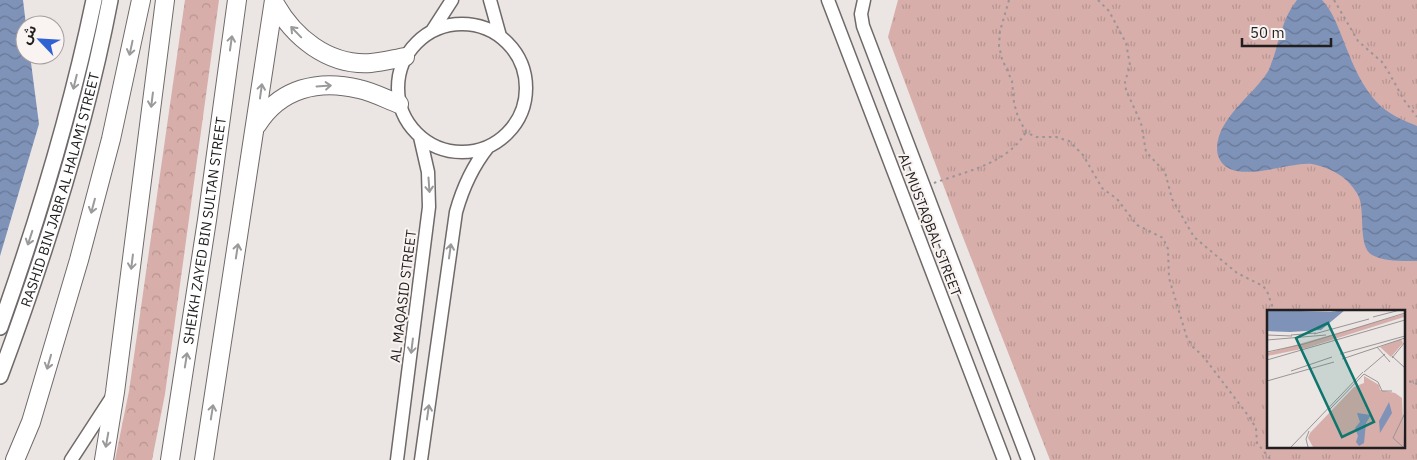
<svg xmlns="http://www.w3.org/2000/svg" width="1417" height="460" viewBox="0 0 1417 460" font-family="'IBM Plex Sans','Noto Sans Arabic',sans-serif">
<style>
.grass{fill:url(#grass-tufts);fill-rule:evenodd}
.forest{fill:url(#forest-crowns)}
.water{fill:url(#water-waves)}
.lines{fill:none;stroke-linecap:round;stroke-linejoin:round}
.minor-casing{stroke:#6f6a69;stroke-width:15}
.major-casing{stroke:#6f6a69;stroke-width:18}
.highway-casing{stroke:#6f6a69;stroke-width:20}
.path{stroke:#999595;stroke-width:2;stroke-dasharray:2.5 4;stroke-linecap:butt}
.minor{stroke:#fff;stroke-width:12}
.major{stroke:#fff;stroke-width:15}
.highway{stroke:#fff;stroke-width:18}
.oneway{stroke:#9b9a9a}
.labels{text-anchor:middle;dominant-baseline:central;stroke-width:4;stroke-linejoin:round;paint-order:stroke}
.street-label{font-size:14px;fill:#201e1e;stroke:#f9f3f2}
.inset-road{fill:none;stroke:#9a9595;stroke-width:1}
.view{fill:#0f766e;fill-opacity:0.15;stroke:#0f766e;stroke-width:2.5}
.inset-edge{fill:none;stroke:#201e1e;stroke-width:2.5}
</style>
<defs>
<pattern id="grass-tufts" width="24" height="20" patternUnits="userSpaceOnUse" patternTransform="scale(1.25)"><rect width="24" height="20" fill="#d7aea9"/><path d="M3 7l-1-3M5 7V3M7 7l1-3M15 17l-1-3M17 17v-4M19 17l1-3" fill="none" stroke="#b89591"/></pattern>
<pattern id="forest-crowns" width="20" height="18" patternUnits="userSpaceOnUse" patternTransform="scale(1.25)"><rect width="20" height="18" fill="#d7aea9"/><path d="M2 6a3 3 0 1 1 6 0M12 15a3 3 0 1 1 6 0" fill="none" stroke="#b89591"/></pattern>
<pattern id="water-waves" width="16" height="10" patternUnits="userSpaceOnUse" patternTransform="scale(1.25)"><rect width="16" height="10" fill="#7f93b9"/><path d="M0 5q4-4 8 0t8 0" fill="none" stroke="#687796"/></pattern>
</defs>
<rect width="100%" height="100%" fill="#ebe5e4"/>
<path class="grass" d="M 898,0 L 1417,0 L 1417,460 L 1050,460 L 959,227 L 888,37 ZM 1268,311 L 1403,311 L 1403,446 L 1268,446 Z"/>
<path class="forest" d="M 185,0 L 219,0 L 165,394 L 152,460 L 115,460 L 129,391 Z"/>
<path class="water" d="M 0,0 L 23,0 L 26,25 L 25,55 L 30,55 L 39,124 L 0,256 Z
M 1297,0 L 1322,0 C 1332,11 1337,24 1342,37 C 1352,62 1362,90 1383,108 C 1393,116 1405,121 1417,126 L 1417,261 C 1403,261 1385,262 1372,255 C 1357,246 1366,210 1358,195 C 1355,190 1350,183 1346,180 C 1338,172 1323,166 1312,164 C 1289,161 1232,187 1219,158 C 1216,152 1217,143 1219,136 C 1228,111 1253,94 1267,73 C 1270,69 1271,63 1273,59 C 1280,38 1283,17 1297,0 Z"/>
<g class="lines">
<g class="minor-casing">
<path id="minor" d="M 490,0 L 500,36
M 828,0 L 1004,460
M 864,0 L 861,14 L 863,26 L 1028,460
M398 88a64 64 0 1 1 128 0a64 64 0 1 1-128 0Z
M 432,31 L 452,0
M 71,460 L 112,397
M 397,460 L 429,207 L 428,172 L 420,137
M 421,460 L 456,212 C 463,187 472,167 488,147"/>
</g>
<g class="major-casing">
<g id="major">
<path d="M 0,327 C 38,220 71,111 94,0"/>
<path id="s1" d="M 0,376 C 45,255 86,126 110,0"/>
</g>
</g>
<g class="highway-casing">
<g id="highway">
<path d="M 274,2 C 293,37 328,66 371,63 C 382,62 394,59 405,57"/>
<path d="M 257,125 C 280,88 319,79 359,89 C 373,92 386,99 399,104"/>
<path d="M 15,460 L 31,422 L 79,260 L 111,139 L 141,0"/>
<path d="M 104,460 L 115,392 L 165,0"/>
<path id="s2" d="M 170,460 L 207,220 L 237,0"/>
<path d="M 204,460 L 274,0"/>
</g>
</g>
<path class="path" d="M 1009,0 L 1000,31 L 999,46 L 1002,59 L 1012,81 L 1014,103 L 1018,117 L 1026,132 L 1036,137 L 1056,137 L 1069,141 L 1083,155 L 1102,188 L 1117,199 L 1137,225 L 1163,238 L 1168,249 L 1169,278 L 1187,338 L 1193,347 L 1203,356 L 1250,418 L 1256,428 L 1257,443 L 1271,460
M 1098,0 L 1109,11 L 1126,43 L 1130,65 L 1125,82 L 1126,90 L 1141,123 L 1146,152 L 1165,172 L 1172,199 L 1194,237 L 1237,273 L 1263,286 L 1267,291 L 1274,311
M 1334,0 L 1358,41 L 1382,62 L 1388,71 L 1404,100 L 1417,117
M 934,183 C 967,171 1007,164 1026,132
M 1403,379 L 1417,384"/>
<use href="#minor" class="minor"/>
<use href="#major" class="major"/>
<use href="#highway" class="highway"/>
</g>
<defs><path id="oneway-shaft" d="M-6 0H5M1.5-3L5.5 0L1.5 3" fill="none" stroke-width="1.6" stroke-linecap="round" stroke-linejoin="round" transform="scale(1.25)"/></defs>
<g class="oneway">
<use href="#oneway-shaft" transform="translate(296 32) rotate(-134)"/>
<use href="#oneway-shaft" transform="translate(231 43) rotate(-82)"/>
<use href="#oneway-shaft" transform="translate(131 48) rotate(102)"/>
<use href="#oneway-shaft" transform="translate(75 82) rotate(104)"/>
<use href="#oneway-shaft" transform="translate(324 86) rotate(-4)"/>
<use href="#oneway-shaft" transform="translate(261 91) rotate(-82)"/>
<use href="#oneway-shaft" transform="translate(152 100) rotate(97)"/>
<use href="#oneway-shaft" transform="translate(429 185) rotate(86)"/>
<use href="#oneway-shaft" transform="translate(93 206) rotate(105)"/>
<use href="#oneway-shaft" transform="translate(30 238) rotate(108)"/>
<use href="#oneway-shaft" transform="translate(237 251) rotate(-81)"/>
<use href="#oneway-shaft" transform="translate(450 251) rotate(-82)"/>
<use href="#oneway-shaft" transform="translate(132 262) rotate(97)"/>
<use href="#oneway-shaft" transform="translate(412 346) rotate(97)"/>
<use href="#oneway-shaft" transform="translate(186 360) rotate(-81)"/>
<use href="#oneway-shaft" transform="translate(49 362) rotate(106)"/>
<use href="#oneway-shaft" transform="translate(212 412) rotate(-81)"/>
<use href="#oneway-shaft" transform="translate(428 412) rotate(-82)"/>
<use href="#oneway-shaft" transform="translate(107 440) rotate(100)"/>
</g>
<g class="labels">
<g class="street-label">
<text stroke="none"><textPath href="#s1" startOffset="196">RASHID BIN JABR AL HALAMI STREET</textPath></text>
<text transform="translate(930 225) rotate(69)">AL MUSTAQBAL STREET</text>
<text stroke="none"><textPath href="#s2" startOffset="232">SHEIKH ZAYED BIN SULTAN STREET</textPath></text>
<text transform="translate(403 296) rotate(-83)">AL MAQASID STREET</text>
</g>
</g>
<g transform="translate(1267 310)">
<rect width="138" height="138" fill="#ebe5e4"/>
<path d="M 134,29 L 136,33 L 124,47 L 113,37 ZM 97,66 L 112,75 L 113,80 L 128,83 L 135,88 L 137,137 L 46,137 L 41,128 L 43,123 L 87,77 L 97,73 Z" fill="#d7aea9"/>
<path d="M 137,4 L 137,7 L 39,38 L 0,46 L 0,43 Z" fill="#d7aea9"/>
<path d="M 0,0 L 63,2 L 78,0 L 54,20 L 23,22 L 0,21 ZM 122,92 L 125,103 L 113,123 L 112,111 ZM 90,103 L 104,105 L 99,113 L 97,133 L 92,136 L 89,132 L 91,126 L 88,118 L 93,112 Z" fill="#7f93b9"/>
<path class="inset-road" d="M 106,7 L 133,0M 47,24 L 102,9M 0,25 L 25,26M 24,25 L 49,23M 0,30 L 59,25M 110,37 L 123,52M 0,42 L 37,34 L 138,3M 73,44 L 138,26M 125,46 L 138,58M 125,48 L 138,32M 75,49 L 138,28M 0,50 L 138,10M 24,61 L 65,47M 97,62 L 118,44M 97,64 L 111,72 L 115,81 L 125,81M 0,71 L 67,52M 63,99 L 97,64M 24,137 L 96,62M 41,137 L 39,129 L 42,121M 136,137 L 126,128 L 138,103"/>
<path class="view" d="M 61,13 L 107,112 L 75,127 L 29,28 Z"/>
<rect width="138" height="138" class="inset-edge"/>
</g>
<g transform="translate(40 40) rotate(295)"><circle r="24" fill="#f9f3f2" stroke="#a29e9d"/>
<path d="M0-4L9 19L0 12L-9 19Z" fill="#3063d2"/>
<text y="-8" font-size="14" font-weight="bold" text-anchor="middle" fill="#201e1e">ش</text>
</g>
<path d="M1242 38v8h89v-8" fill="none" stroke="#201e1e" stroke-width="2.5"/>
<text x="1250" y="38" font-size="15" fill="#201e1e" stroke="#f9f3f2" stroke-width="4" paint-order="stroke">50 m</text>
</svg>
